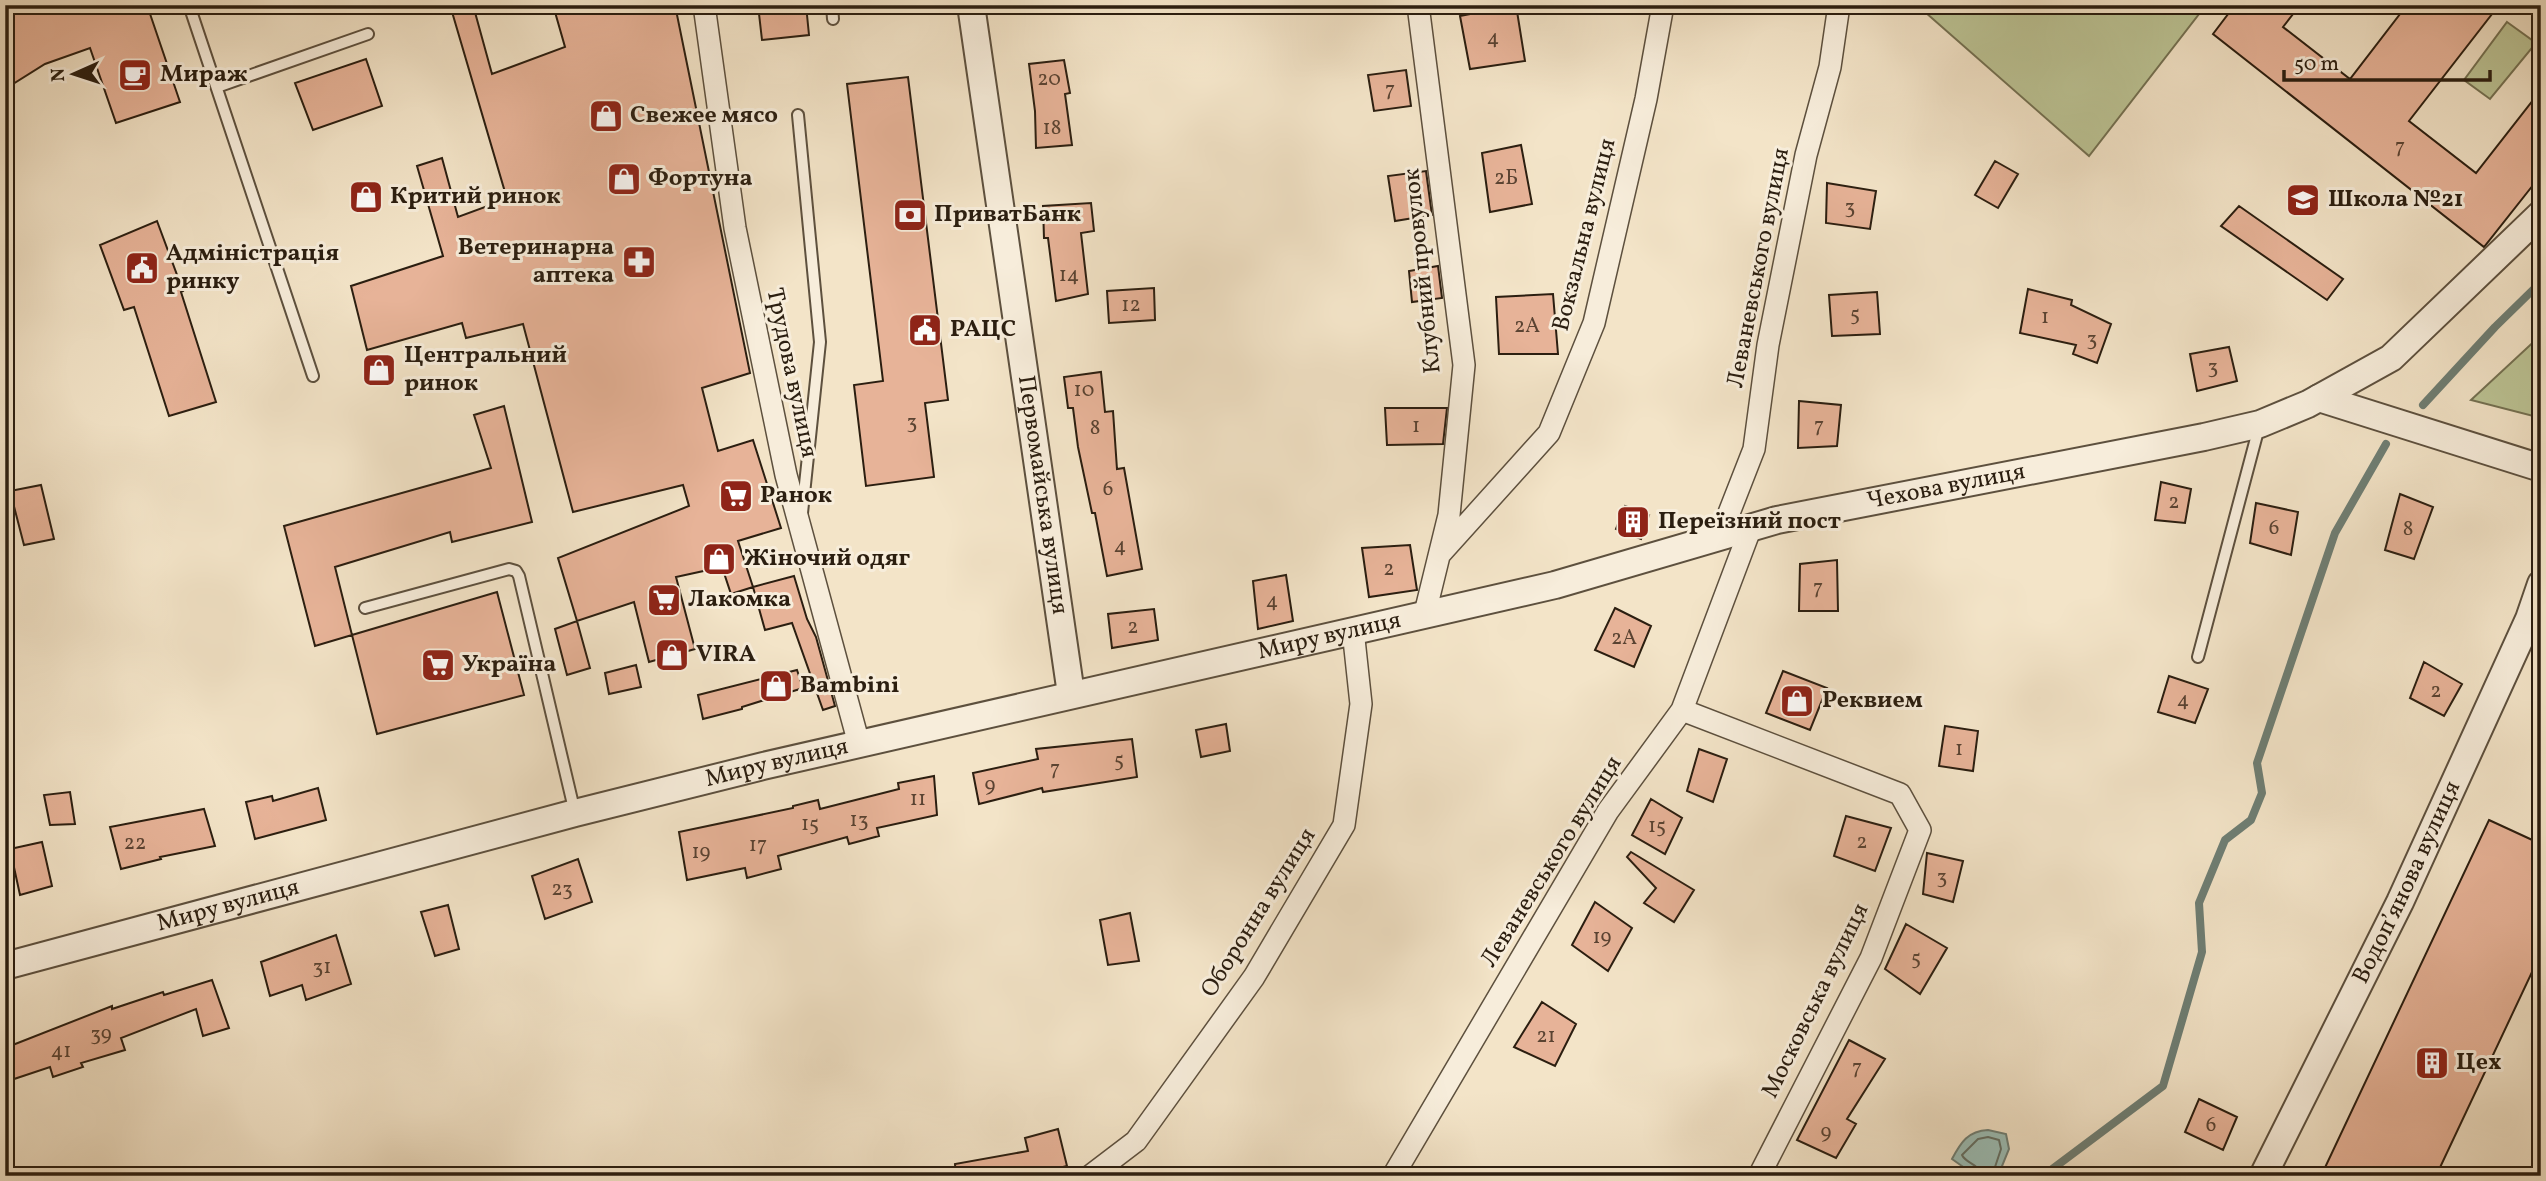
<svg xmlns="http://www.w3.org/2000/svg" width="2546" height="1181" viewBox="0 0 2546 1181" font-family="Vollkorn,serif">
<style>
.green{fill:#bcc495;stroke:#747152;stroke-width:2}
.water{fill:#9bbeb6;stroke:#6e7e74;stroke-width:2}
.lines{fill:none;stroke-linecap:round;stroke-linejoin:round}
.shore{stroke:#636e63;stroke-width:2}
.stream{stroke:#6e7e74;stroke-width:8}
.building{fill:#e7b398;stroke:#2b1e10;stroke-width:2}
.service-casing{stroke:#5d503e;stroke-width:14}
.minor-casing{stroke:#5d503e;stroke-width:24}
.tertiary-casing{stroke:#5d503e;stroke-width:30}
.service{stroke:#f7eddb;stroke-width:10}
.minor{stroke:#f7eddb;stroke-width:21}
.tertiary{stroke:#f7eddb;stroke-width:26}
.labels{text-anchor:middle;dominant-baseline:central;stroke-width:6;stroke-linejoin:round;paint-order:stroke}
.number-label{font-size:21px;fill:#5a4332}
.poi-label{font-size:24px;font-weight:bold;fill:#2b1e10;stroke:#f7eddb;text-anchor:start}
.street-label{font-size:24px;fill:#2b1e10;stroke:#f7eddb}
</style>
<rect width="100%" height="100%" fill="#f3e4c8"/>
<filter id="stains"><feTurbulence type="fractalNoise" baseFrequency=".00286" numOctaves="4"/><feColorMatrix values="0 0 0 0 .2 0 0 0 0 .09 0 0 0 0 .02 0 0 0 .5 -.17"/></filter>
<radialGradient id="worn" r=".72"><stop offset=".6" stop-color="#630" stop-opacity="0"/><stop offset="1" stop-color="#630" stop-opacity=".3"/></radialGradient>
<path class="green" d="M 1917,5 L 2206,5 L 2089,156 Z
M 2507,22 L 2536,43 L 2490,99 L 2464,80 Z
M 2541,335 L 2541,418 L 2471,400 Z"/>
<path class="water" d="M 1988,1130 L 2006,1134 L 2009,1149 L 1998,1176 L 1976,1176 L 1952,1159 C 1961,1142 1968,1131 1988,1130 Z"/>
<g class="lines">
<path class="shore" d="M 1980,1176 C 1980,1163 1966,1164 1962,1155 L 1978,1139 L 1988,1137 L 1999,1140 L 2001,1149 L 1992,1176"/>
<path class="stream" d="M 2423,405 L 2495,327 L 2541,282
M 2043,1176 L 2163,1086 L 2202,952 L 2199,903 L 2225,840 L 2251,820 L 2262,793 L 2257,763 L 2335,533 L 2386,444"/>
</g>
<path class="building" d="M 42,5 L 147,5 L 180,102 L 116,123 L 90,48 L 45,64 L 5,89 L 5,17 Z
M 450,5 L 473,5 L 492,74 L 565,47 L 553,5 L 675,5 L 750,373 L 702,388 L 718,451 L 753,440 L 781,528 L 738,541 L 753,587 L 731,594 L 722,567 L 676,577 L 695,649 L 649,662 L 634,602 L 577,621 L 558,558 L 689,506 L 683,485 L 573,512 L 523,324 L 466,338 L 462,323 L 367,350 L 351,286 L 443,256 L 417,166 L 442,158 L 458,217 L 507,199 Z
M 758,5 L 806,5 L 809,35 L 762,40 Z
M 1516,5 L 1525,61 L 1470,69 L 1460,16 Z
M 2235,5 L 2300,5 L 2283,27 L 2350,79 L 2407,5 L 2499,5 L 2409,121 L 2476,173 L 2541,90 L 2541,175 L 2484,247 L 2213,34 Z
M 366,59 L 382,106 L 313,130 L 295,83 Z
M 1064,60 L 1070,93 L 1065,94 L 1072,145 L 1036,148 L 1035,111 L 1029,64 Z
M 1406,70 L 1411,106 L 1374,111 L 1368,75 Z
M 908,77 L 948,400 L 925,403 L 934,477 L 866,486 L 854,385 L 883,381 L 847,84 Z
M 1521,145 L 1532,204 L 1490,212 L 1482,153 Z
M 1995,161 L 2018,174 L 1998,208 L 1975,195 Z
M 1426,171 L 1432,215 L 1395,221 L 1388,176 Z
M 1827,183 L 1876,191 L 1870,229 L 1826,223 Z
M 1091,203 L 1094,231 L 1081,233 L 1088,294 L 1056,301 L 1048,238 L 1044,238 L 1043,206 Z
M 2239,206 L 2343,279 L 2327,300 L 2221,226 Z
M 157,221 L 183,291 L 181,292 L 216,402 L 169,416 L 134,307 L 124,310 L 100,245 Z
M 1438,266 L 1442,298 L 1412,302 L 1409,271 Z
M 1154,288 L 1155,320 L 1109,323 L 1107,291 Z
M 2028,289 L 2072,300 L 2071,305 L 2111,324 L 2097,363 L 2073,354 L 2076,345 L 2020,333 Z
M 1877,292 L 1880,334 L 1832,336 L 1829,295 Z
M 1553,294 L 1558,354 L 1499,354 L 1496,297 Z
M 2229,347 L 2237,381 L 2197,391 L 2190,354 Z
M 1101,372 L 1105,412 L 1113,411 L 1117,469 L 1124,468 L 1142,569 L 1107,576 L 1095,513 L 1092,513 L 1078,447 L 1073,408 L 1068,408 L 1064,377 Z
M 1799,401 L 1841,405 L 1837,446 L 1798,448 Z
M 504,406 L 532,522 L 452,542 L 450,532 L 335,567 L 352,635 L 315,646 L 284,526 L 491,468 L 474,415 Z
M 1385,408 L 1447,408 L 1443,444 L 1387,445 Z
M 2161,482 L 2191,489 L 2185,523 L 2155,520 Z
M 41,485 L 54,539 L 24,545 L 10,491 Z
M 2400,494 L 2433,507 L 2414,559 L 2385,550 Z
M 2256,503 L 2298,512 L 2291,555 L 2250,543 Z
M 1625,506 L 1649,515 L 1641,539 L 1616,529 Z
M 1410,545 L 1417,590 L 1369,597 L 1362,548 Z
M 1837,560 L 1838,611 L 1799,611 L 1800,564 Z
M 1286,575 L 1293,621 L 1258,629 L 1253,581 Z
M 794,576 L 807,619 L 816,637 L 835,706 L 823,710 L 792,623 L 765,630 L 753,587 Z
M 497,592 L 524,695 L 377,734 L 352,635 Z
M 1615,608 L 1651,626 L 1634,667 L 1595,650 Z
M 1154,609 L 1158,640 L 1112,648 L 1108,614 Z
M 577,621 L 590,668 L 567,675 L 555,629 Z
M 2424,662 L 2462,684 L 2444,716 L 2410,698 Z
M 636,665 L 641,687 L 609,694 L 605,673 Z
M 797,670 L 803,688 L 742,707 L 742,709 L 703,719 L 698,695 Z
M 1783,671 L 1827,688 L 1810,730 L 1766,713 Z
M 2169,676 L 2208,689 L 2195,723 L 2158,712 Z
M 1226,724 L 1230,751 L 1201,757 L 1196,730 Z
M 1945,726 L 1978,731 L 1973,771 L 1939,766 Z
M 1132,739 L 1137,777 L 1043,792 L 1042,788 L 979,804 L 973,773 L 1038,759 L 1036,749 Z
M 1699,749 L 1727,759 L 1713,802 L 1687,791 Z
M 934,776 L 937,815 L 877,828 L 879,836 L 849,844 L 847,837 L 778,856 L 781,869 L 747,878 L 745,868 L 687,880 L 679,832 L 793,808 L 793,806 L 818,800 L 820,809 L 899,789 L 898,783 Z
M 318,788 L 326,820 L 255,839 L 246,802 L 272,796 L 273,801 Z
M 70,792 L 75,824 L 50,825 L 44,795 Z
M 1651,799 L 1682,818 L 1665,854 L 1632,835 Z
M 204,809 L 215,846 L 160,857 L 161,859 L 121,869 L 110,827 Z
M 1846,816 L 1891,828 L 1875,871 L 1834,856 Z
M 2489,820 L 2541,844 L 2541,953 L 2436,1176 L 2321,1176 Z
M 42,842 L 52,886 L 20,895 L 10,849 Z
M 1631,852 L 1694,890 L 1674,922 L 1644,903 L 1656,888 L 1627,857 Z
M 1927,853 L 1963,861 L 1953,902 L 1923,894 Z
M 578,859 L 592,902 L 545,919 L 532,876 Z
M 1595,902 L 1632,928 L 1608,971 L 1572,945 Z
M 448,905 L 459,949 L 435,956 L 421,912 Z
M 1130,913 L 1139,961 L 1108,965 L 1100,920 Z
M 1906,924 L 1947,948 L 1920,994 L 1885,969 Z
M 336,935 L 351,984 L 306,1000 L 302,985 L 270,996 L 261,962 Z
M 212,980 L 229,1028 L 203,1036 L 196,1009 L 121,1038 L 125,1050 L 81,1063 L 83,1067 L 53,1077 L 50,1067 L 5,1082 L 5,1048 L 112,1006 L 112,1009 L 163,992 L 164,995 Z
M 1542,1002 L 1576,1024 L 1555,1066 L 1514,1047 Z
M 1849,1040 L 1885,1059 L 1847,1119 L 1856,1124 L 1836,1158 L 1797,1140 Z
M 2199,1099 L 2237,1117 L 2223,1150 L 2185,1132 Z
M 1058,1129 L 1067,1166 L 1026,1176 L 956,1176 L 955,1164 L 1028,1151 L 1025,1138 Z"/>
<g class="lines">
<g class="service-casing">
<path id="service" d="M 189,5 L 313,376
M 832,5 L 833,19
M 217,87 L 368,34
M 798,115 L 820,342 L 802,513
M 365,608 L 509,569 L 516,571 L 519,576 L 575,813
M 2198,657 L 2259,427"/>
</g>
<g class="minor-casing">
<path id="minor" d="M 704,5 L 735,228 L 786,475 L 859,744
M 1418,5 L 1464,365 L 1449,515 L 1425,613
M 1720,536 L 1754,449 L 1768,345 L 1806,155 L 1830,67 L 1839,5
M 1440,554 L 1549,433 L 1594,323 L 1646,99 L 1663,5
M 1682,710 L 1900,794 L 1920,830 L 1871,958 L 1759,1176
M 1090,1176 L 1136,1141 L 1254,977 L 1344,825 L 1361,704 L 1353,630
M 1393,1176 L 1608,811 L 1682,710 L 1751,527"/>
</g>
<g class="tertiary-casing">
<g id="tertiary">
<path id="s1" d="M 971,5 L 1071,694"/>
<path d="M 2319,398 L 2541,468"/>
<path id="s2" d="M 5,966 L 575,813 L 763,766 L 1555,585 L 1777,520 L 2204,437 L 2260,424 L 2308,404 L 2391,358 L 2541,214"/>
<path id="s3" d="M 2263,1176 L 2400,902 L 2529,619 L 2541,584"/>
</g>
</g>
<use href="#service" class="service"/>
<use href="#minor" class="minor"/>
<use href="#tertiary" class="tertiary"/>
</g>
<defs>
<g id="cafe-square" transform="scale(1.75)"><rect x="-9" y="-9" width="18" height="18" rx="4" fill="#8f2418" stroke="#f7eddb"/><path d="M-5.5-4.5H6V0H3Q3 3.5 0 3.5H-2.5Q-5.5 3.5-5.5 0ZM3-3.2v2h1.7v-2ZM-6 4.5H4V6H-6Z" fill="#fff"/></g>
<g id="shop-square" transform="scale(1.75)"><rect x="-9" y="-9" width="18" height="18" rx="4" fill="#8f2418" stroke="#f7eddb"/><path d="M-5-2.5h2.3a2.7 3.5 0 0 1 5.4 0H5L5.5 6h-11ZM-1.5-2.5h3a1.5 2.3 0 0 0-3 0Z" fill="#fff"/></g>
<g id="school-square" transform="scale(1.75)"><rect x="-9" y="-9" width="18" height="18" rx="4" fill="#8f2418" stroke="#f7eddb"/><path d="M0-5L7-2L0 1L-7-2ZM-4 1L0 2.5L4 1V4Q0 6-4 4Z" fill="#fff"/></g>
<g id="bank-square" transform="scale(1.75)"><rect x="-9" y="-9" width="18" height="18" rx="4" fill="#8f2418" stroke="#f7eddb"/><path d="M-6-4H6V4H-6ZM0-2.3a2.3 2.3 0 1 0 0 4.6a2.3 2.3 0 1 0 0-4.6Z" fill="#fff"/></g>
<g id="pharmacy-square" transform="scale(1.75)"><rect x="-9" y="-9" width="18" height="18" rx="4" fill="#8f2418" stroke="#f7eddb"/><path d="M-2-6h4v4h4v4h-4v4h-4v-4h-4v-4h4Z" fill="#fff"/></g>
<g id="civic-square" transform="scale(1.75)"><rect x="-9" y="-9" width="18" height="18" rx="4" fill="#8f2418" stroke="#f7eddb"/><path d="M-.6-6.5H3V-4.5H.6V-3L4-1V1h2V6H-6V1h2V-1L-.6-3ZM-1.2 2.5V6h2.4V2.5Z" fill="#fff"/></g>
<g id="supermarket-square" transform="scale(1.75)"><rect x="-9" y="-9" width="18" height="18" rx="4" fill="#8f2418" stroke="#f7eddb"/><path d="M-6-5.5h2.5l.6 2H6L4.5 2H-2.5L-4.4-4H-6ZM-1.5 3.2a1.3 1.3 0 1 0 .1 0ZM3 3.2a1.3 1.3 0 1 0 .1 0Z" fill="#fff"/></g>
<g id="building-square" transform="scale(1.75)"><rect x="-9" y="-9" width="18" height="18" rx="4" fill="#8f2418" stroke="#f7eddb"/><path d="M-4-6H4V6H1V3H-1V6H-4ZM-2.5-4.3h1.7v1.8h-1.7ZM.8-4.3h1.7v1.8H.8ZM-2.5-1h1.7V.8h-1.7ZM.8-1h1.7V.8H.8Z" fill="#fff"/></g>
</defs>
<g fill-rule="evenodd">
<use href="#cafe-square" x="135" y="75"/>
<use href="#shop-square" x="606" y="116"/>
<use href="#shop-square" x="624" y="179"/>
<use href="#shop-square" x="366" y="197"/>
<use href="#school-square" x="2303" y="200"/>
<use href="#bank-square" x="910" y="215"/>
<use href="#pharmacy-square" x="639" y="262"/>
<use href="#civic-square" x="142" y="268"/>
<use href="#civic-square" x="925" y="330"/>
<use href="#shop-square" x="379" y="370"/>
<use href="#supermarket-square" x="736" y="496"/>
<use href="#building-square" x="1633" y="522"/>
<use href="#shop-square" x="719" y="559"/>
<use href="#supermarket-square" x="664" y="600"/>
<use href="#shop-square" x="672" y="655"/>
<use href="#supermarket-square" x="438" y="665"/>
<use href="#shop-square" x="776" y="686"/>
<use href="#shop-square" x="1797" y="701"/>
<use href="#building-square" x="2432" y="1063"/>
</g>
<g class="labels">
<g class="number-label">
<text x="1493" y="38">4</text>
<text x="1049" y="79">20</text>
<text x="1390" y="90">7</text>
<text x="1052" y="128">18</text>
<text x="2400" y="147">7</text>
<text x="1506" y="178">2Б</text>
<text x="1850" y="207">3</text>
<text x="1069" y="275">14</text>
<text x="1131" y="305">12</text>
<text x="1855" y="314">5</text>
<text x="2045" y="317">1</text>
<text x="1527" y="326">2А</text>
<text x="2092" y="339">3</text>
<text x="2213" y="367">3</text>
<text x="1084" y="390">10</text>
<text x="912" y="422">3</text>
<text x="1416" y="426">1</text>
<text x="1819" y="426">7</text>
<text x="1095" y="428">8</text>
<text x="1108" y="489">6</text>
<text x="2174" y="502">2</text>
<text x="2274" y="528">6</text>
<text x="2408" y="529">8</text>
<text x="1120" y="546">4</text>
<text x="1389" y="569">2</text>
<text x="1818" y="588">7</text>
<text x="1272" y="601">4</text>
<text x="1133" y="627">2</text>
<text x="1624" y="638">2А</text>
<text x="2436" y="691">2</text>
<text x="2183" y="700">4</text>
<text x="1959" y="749">1</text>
<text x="1119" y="760">5</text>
<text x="1055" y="769">7</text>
<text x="990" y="785">9</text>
<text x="918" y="799">11</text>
<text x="859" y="820">13</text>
<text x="810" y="824">15</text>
<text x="1657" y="826">15</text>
<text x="1862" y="842">2</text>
<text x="135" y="843">22</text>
<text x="758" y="845">17</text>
<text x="701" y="852">19</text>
<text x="1942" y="877">3</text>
<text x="562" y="889">23</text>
<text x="1602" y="937">19</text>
<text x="1916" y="958">5</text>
<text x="322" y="967">31</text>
<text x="101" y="1034">39</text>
<text x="1546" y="1036">21</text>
<text x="61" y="1051">41</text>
<text x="1857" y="1068">7</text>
<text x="2211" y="1125">6</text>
<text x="1826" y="1132">9</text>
</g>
<g class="poi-label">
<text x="160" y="75">Мираж</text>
<text x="630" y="116">Свежее мясо</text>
<text x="648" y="179">Фортуна</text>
<text x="390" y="197">Критий ринок</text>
<text x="2328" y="200">Школа №21</text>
<text x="934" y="215">ПриватБанк</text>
<text x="614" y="248" text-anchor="end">Ветеринарна<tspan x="614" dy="28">аптека</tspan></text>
<text x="166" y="254">Адміністрація<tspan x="166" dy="28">ринку</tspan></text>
<text x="950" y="330">РАЦС</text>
<text x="404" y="356">Центральний<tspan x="404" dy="28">ринок</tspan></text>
<text x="760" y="496">Ранок</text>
<text x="1658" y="522">Переїзний пост</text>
<text x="744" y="559">Жіночий одяг</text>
<text x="688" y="600">Лакомка</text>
<text x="696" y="655">VIRA</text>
<text x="462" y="665">Україна</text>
<text x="800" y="686">Bambini</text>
<text x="1822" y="701">Реквием</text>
<text x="2456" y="1063">Цех</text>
</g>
<g class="street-label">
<text transform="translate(1585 235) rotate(-76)">Вокзальна вулиця</text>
<text transform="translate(1759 268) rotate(-79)">Леваневського вулиця</text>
<text transform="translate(1423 271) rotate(-96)">Клубний провулок</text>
<text transform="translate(791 373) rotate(78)">Трудова вулиця</text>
<text stroke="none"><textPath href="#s2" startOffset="2000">Чехова вулиця</textPath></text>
<text stroke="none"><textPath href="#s1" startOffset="495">Первомайська вулиця</textPath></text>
<text stroke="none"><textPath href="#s2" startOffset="1365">Миру вулиця</textPath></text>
<text stroke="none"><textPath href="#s2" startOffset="798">Миру вулиця</textPath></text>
<text transform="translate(1552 862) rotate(-58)">Леваневського вулиця</text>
<text stroke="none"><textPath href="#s3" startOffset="327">Водоп’янова вулиця</textPath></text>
<text stroke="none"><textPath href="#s2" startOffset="231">Миру вулиця</textPath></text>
<text transform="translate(1259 913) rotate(-58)">Оборонна вулиця</text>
<text transform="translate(1816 1001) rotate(-64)">Московська вулиця</text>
</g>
</g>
<rect width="2546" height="1181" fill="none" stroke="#f3e4c8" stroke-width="28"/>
<rect x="7" y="7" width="2532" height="1167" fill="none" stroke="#2b1e10" stroke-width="3.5"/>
<rect x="14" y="14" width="2518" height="1153" fill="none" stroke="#2b1e10" stroke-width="2"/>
<g transform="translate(74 74) rotate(267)" stroke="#f7eddb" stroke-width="5" paint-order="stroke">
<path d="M0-5L12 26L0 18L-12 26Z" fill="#2b1e10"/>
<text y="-10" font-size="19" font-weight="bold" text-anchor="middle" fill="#2b1e10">N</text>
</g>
<path d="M2284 70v10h206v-10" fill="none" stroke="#2b1e10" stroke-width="3.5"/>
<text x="2294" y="70" font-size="21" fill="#2b1e10" stroke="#f7eddb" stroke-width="5" paint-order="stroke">50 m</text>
<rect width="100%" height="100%" filter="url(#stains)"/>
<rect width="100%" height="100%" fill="url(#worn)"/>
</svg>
